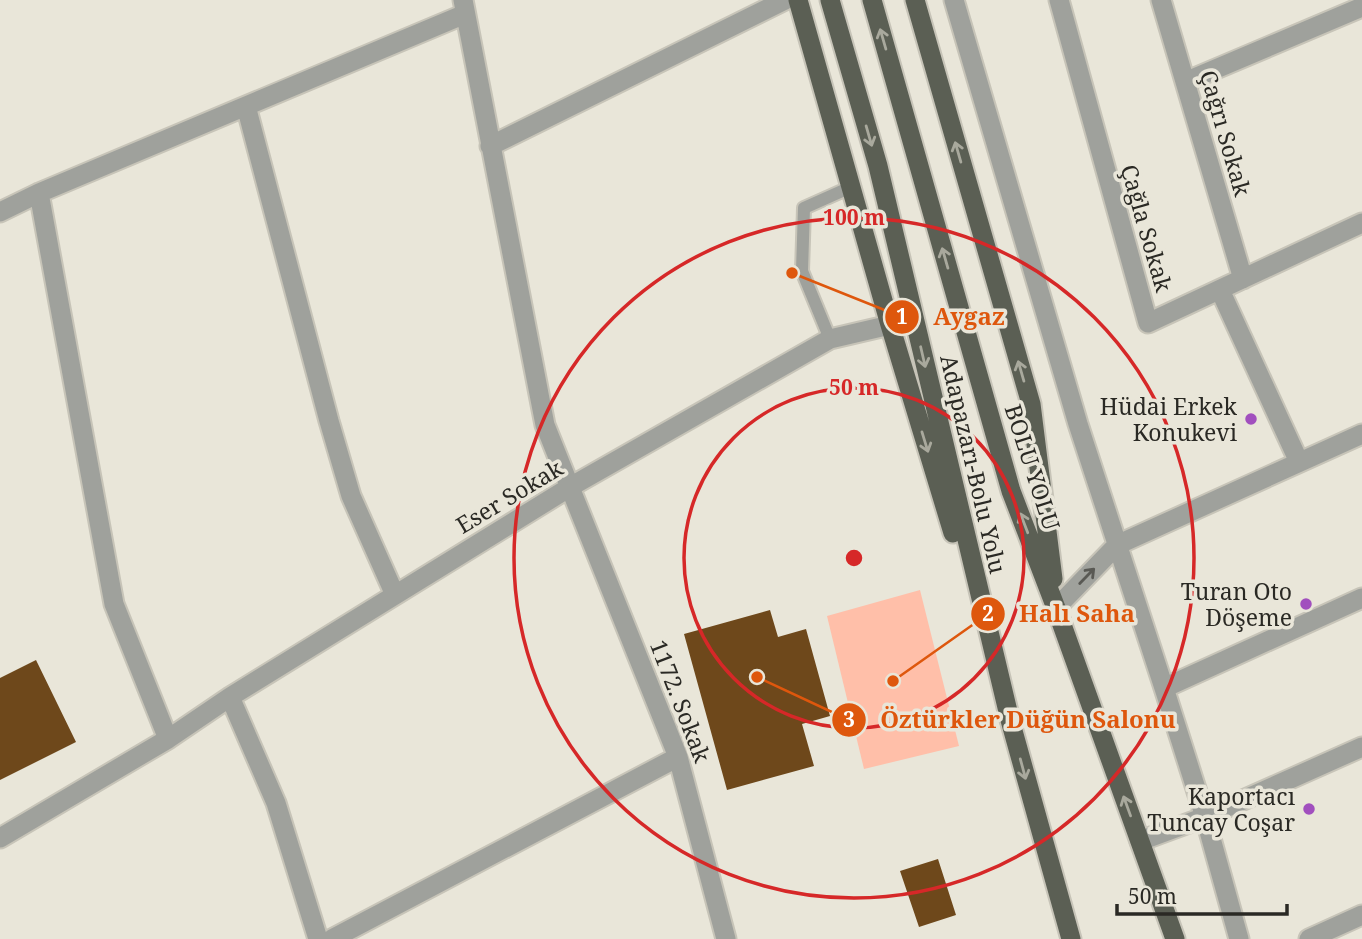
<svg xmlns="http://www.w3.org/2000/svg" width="1362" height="939" viewBox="0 0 1362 939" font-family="'Noto Serif',serif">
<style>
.garden{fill:#ffbfa9}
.building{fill:#6e481b}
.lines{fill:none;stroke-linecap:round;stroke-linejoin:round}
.service-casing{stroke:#c7c4b8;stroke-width:16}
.minor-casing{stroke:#c7c4b8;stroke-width:23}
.trunk-casing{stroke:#c7c4b8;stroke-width:23}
.service{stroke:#9fa19c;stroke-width:12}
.minor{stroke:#9fa19c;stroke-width:19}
.trunk{stroke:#5b5f54;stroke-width:19}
.oneway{stroke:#a9a99d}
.oneway2{stroke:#595954}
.ring{fill:none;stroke:#d62828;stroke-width:3.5}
.poi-dot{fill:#a14fbe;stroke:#e9e6d9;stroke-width:2.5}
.labels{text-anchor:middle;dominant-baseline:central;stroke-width:7;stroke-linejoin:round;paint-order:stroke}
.street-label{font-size:23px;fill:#2a2924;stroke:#e9e6d9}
.poi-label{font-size:23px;fill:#2a2924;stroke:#e9e6d9;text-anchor:end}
.centre{fill:#d62828;stroke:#e9e6d9;stroke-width:3.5}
.ring-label{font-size:21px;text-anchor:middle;font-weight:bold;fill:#d62828;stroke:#e9e6d9;stroke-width:7;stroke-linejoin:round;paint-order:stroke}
.leader{fill:none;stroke:#de570d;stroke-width:2.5}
.callout-dot{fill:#de570d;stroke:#e9e6d9;stroke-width:2.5}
.mark-label{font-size:21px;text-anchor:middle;font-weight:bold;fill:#fff}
.callout-label{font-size:24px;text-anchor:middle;font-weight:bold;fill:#de570d;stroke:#e9e6d9;stroke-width:7;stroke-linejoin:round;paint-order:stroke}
</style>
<rect width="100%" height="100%" fill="#e9e6d9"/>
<path class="garden" d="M 920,590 L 959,746 L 864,769 L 827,616 Z"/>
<path class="building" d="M 770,610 L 778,637 L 806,629 L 830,716 L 802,724 L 814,766 L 727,790 L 684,634 Z
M 36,660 L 76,742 L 0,780 L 0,678 Z
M 938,859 L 956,915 L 919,927 L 900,871 Z"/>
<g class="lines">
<g class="service-casing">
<path id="service" d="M 830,339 L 802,271 L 804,208 L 851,187"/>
</g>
<g class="minor-casing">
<path id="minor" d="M 463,0 L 545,425 L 678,757 L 726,939
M 954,0 L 1078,424 L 1164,688 L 1205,817 L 1239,939
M 1059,0 L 1148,323 L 1362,223
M 1161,0 L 1243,279
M 1185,82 L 1362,7
M 246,106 L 329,421 L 351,496 L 395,595
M 490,146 L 785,0
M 39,193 L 114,604 L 168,739 L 230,697 L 570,487 L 830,339 L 890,325
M 0,212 L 39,193 L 465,14
M 1220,290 L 1299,462
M 1056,608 L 1117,545 L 1362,434
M 1164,688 L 1362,598
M 230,697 L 276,803 L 318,939
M 0,838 L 168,739
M 1140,841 L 1205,817 L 1362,747
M 332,939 L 678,757
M 1309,939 L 1362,915"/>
</g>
<g class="trunk-casing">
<path id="trunk" d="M 798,0 L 890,325 L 953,533
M 830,0 L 878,166 L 1010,720 L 1071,939
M 872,0 L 1011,491 L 1056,608 L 1175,939
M 915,0 L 1031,404 L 1053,579"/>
</g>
<use href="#service" class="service"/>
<use href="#minor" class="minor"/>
<use href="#trunk" class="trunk"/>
</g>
<defs><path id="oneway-shaft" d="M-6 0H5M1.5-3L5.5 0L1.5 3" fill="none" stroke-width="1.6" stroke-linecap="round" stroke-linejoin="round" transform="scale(1.75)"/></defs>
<g class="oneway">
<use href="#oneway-shaft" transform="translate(883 39) rotate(-106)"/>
<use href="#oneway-shaft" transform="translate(869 136) rotate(74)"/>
<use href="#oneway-shaft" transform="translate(958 152) rotate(-106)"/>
<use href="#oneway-shaft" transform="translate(945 258) rotate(-106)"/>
<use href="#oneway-shaft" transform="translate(923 357) rotate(77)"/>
<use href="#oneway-shaft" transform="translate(1021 371) rotate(-106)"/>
<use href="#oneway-shaft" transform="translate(925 442) rotate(73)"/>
<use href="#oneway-shaft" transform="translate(1024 523) rotate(-111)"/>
<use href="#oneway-shaft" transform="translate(1023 769) rotate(75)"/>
<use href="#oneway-shaft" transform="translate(1127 806) rotate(-110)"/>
</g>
<use class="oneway2" href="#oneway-shaft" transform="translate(1087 576) rotate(-46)"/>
<g class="ring">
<circle cx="854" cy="558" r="170"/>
<circle cx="854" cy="558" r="340"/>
</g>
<g class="poi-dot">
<circle cx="1251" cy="419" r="7"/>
<circle cx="1306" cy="604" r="7"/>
<circle cx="1309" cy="809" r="7"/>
</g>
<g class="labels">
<g class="street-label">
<text transform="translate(1226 133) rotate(74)">Çağrı Sokak</text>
<text transform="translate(1147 228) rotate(74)">Çağla Sokak</text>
<text transform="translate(974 464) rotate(77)">Adapazarı-Bolu Yolu</text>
<text transform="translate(1033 467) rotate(72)">BOLU YOLU</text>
<text transform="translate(509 496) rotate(-31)">Eser Sokak</text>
<text transform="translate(681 701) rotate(69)">1172. Sokak</text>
</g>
<g class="poi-label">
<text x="1237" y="406">Hüdai Erkek<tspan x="1237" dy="26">Konukevi</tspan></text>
<text x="1292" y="591">Turan Oto<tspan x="1292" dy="26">Döşeme</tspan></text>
<text x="1295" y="796">Kaportacı<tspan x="1295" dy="26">Tuncay Coşar</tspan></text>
</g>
</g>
<circle cx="854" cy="558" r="10" class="centre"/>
<g class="ring-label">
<text x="854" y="225">100 m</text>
<text x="854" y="395">50 m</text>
</g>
<path class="leader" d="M792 273L902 317M893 681L988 614M757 677L849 720"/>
<g class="callout-dot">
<circle cx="792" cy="273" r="7"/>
<circle cx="893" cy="681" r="7"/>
<circle cx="757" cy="677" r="7"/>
<circle cx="902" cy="317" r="18"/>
<circle cx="988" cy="614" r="18"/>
<circle cx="849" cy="720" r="18"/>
</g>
<g class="mark-label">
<text x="902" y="324">1</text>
<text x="988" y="621">2</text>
<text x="849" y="727">3</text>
</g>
<g class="callout-label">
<text x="969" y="325">Aygaz</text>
<text x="1077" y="622">Halı Saha</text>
<text x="1028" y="728">Öztürkler Düğün Salonu</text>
</g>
<path d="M1117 904v10h170v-10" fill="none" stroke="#2a2924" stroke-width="3.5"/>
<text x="1128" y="904" font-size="21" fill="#2a2924" stroke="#e9e6d9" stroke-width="5" paint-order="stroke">50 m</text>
</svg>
